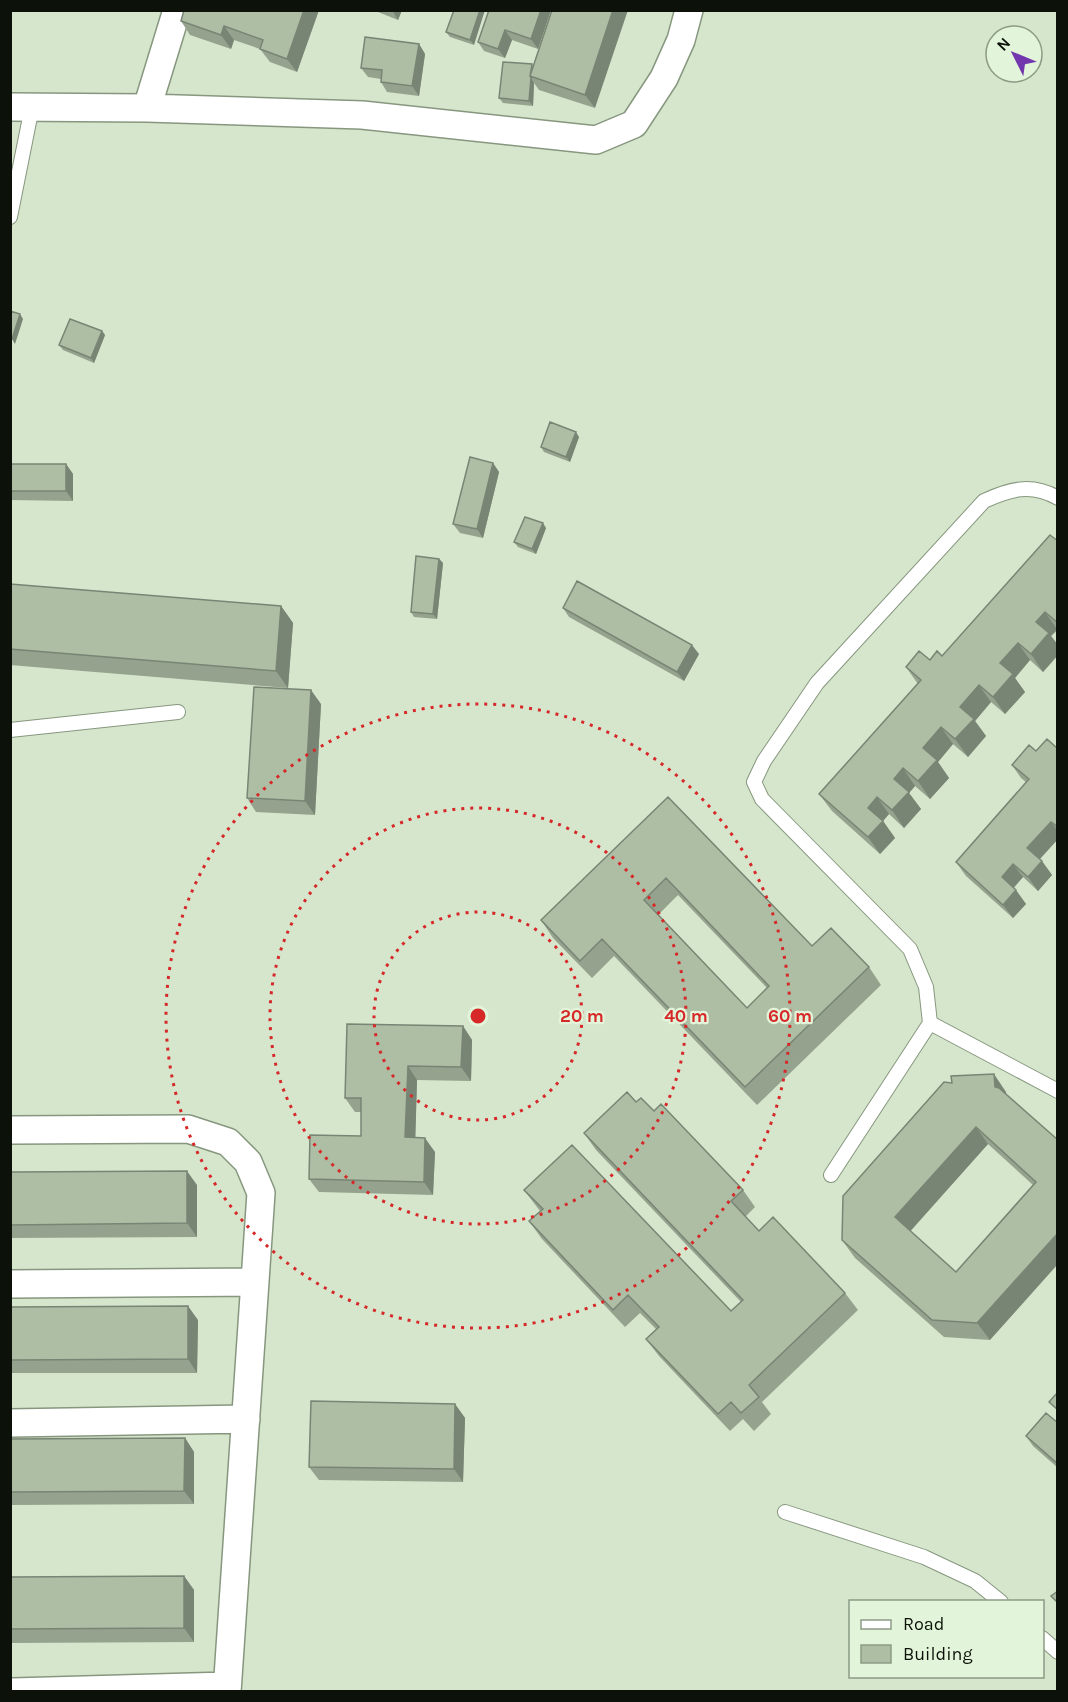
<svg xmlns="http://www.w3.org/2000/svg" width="1068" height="1702" viewBox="0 0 1068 1702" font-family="Karla,sans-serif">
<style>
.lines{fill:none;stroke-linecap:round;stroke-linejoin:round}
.service-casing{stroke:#87977f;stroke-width:16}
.minor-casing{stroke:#87977f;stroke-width:30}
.service{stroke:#fff;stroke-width:14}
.minor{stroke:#fff;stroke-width:27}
.wall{fill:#95a38e;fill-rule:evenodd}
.shaded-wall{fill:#798574}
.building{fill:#adbea5;stroke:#798574;stroke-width:1.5;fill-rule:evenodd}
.ring{fill:none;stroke:#d62828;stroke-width:3;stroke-dasharray:3 6}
.centre{fill:#d62828;stroke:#e2f4d9;stroke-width:3}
.ring-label{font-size:18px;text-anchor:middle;font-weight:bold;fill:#d62828;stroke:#e2f4d9;stroke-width:4.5;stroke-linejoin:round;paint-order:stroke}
</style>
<rect width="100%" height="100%" fill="#d5e6cc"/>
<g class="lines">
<g class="service-casing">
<path id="service" d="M 10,217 L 32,107
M 10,730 L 178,712
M 930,1023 L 1058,1091
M 831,1175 L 930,1023 L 926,987 L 910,949 L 762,799 L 754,782 L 764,761 L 817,683 L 984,501 C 1010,489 1031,483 1058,498
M 785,1512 L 924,1557 L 975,1581 L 1001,1602
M 1042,1638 L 1058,1652"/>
</g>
<g class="minor-casing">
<path id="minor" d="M 10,107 L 147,108 L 362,115 L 596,140 L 634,124 L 664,78 L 681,40 L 689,10
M 147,108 L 177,10
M 10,1130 L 188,1129 L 228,1142 L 248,1162 L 261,1193 L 227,1692
M 10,1284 L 255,1282
M 10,1423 L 246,1419
M 13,1692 L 227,1686"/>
</g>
<use href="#service" class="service"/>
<use href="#minor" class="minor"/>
</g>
<path class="wall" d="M 184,10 L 319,10 L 297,72 L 270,62 L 260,49 L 234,40 L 231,49 L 190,35 L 181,21 Z
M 373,10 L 402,10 L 398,20 Z
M 454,10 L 474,45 L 450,37 L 446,32 Z
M 551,10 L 538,49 L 512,40 L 505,58 L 484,51 L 478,42 Z
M 552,10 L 595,108 L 539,90 L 534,83 L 533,106 L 503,103 L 499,98 L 533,66 Z
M 419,44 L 425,54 L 419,96 L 387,92 L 381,82 L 381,79 L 368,77 L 361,68 Z
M 102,331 L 105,335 L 94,363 L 63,350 L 59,345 Z
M 579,437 L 570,462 L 544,452 L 541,447 Z
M 493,463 L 499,472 L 483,538 L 460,533 L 453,524 Z
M 10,464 L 66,464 L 73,474 L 73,501 L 10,500 Z
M 546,528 L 536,554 L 518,547 L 514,542 Z
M 1058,541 L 1058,630 L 1051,636 L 1058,645 L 1058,655 L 1043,672 L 1030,660 L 1015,678 L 1025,692 L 1005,714 L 991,702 L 975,721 L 986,736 L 968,757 L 953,744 L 938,762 L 949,778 L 930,799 L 915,786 L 909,793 L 921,809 L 904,828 L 889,814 L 883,821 L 895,838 L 880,854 L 832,811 L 819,794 L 918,684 L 906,667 L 942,656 Z
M 439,559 L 443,563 L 437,619 L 414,617 L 411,612 Z
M 10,584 L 281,606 L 293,623 L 288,688 L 10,665 Z
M 563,608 L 699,654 L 684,681 L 569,617 Z
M 321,704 L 315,815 L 256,812 L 247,798 Z
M 1057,748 L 1058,748 L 1058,839 L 1040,859 L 1052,875 L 1038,891 L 1023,877 L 1014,888 L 1026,904 L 1013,918 L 966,876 L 956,862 L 1027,783 L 1021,778 L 1012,765 L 1036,751 Z
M 668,797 L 812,946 L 869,967 L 881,985 L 757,1105 L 614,956 L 592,978 L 553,938 L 541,920 ZM 678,895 L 767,988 L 747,1008 L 658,915 Z
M 463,1026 L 472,1040 L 471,1081 L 417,1080 L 415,1138 L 435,1152 L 433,1195 L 319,1192 L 309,1179 L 361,1136 L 361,1112 L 355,1112 L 345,1098 Z
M 1006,1092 L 1006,1095 L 1058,1140 L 990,1340 L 944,1337 L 855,1258 L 842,1240 ZM 988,1144 L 1033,1185 L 956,1272 L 910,1231 Z
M 636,1102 L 654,1111 L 743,1190 L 755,1207 L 745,1217 L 759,1231 L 845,1293 L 858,1310 L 762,1402 L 771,1414 L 754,1431 L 743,1419 L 730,1431 L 659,1356 L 646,1339 L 656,1329 L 640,1313 L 625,1327 L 542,1239 L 529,1221 L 540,1211 L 524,1190 L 731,1311 L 741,1302 L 596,1150 L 584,1133 Z
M 10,1172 L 197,1185 L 197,1237 L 10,1238 Z
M 10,1307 L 198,1320 L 197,1373 L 10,1373 Z
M 455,1404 L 465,1418 L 463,1482 L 319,1480 L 309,1467 Z
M 1058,1423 L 1058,1468 L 1033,1446 L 1026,1436 Z
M 185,1438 L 194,1452 L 194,1504 L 10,1505 L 10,1439 Z
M 184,1576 L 194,1590 L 194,1642 L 10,1643 L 10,1577 Z"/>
<path class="shaded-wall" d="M 304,10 L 319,10 L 297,72 L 287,59 Z
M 392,10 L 402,10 L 398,20 Z
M 480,10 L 485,10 L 474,45 L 470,40 Z
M 541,10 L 551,10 L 538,49 L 531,39 Z
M 613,10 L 628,10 L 595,108 L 585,95 Z
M 224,26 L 234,40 L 231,49 L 221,35 Z
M 505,30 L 512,40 L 505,58 L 498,49 Z
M 419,44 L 425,54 L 419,96 L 412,86 Z
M 531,78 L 534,83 L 533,106 L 529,101 Z
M 20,314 L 23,319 L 15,344 L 12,339 Z
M 102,331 L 105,335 L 94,363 L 91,358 Z
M 576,432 L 579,437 L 570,462 L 566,457 Z
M 493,463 L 499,472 L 483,538 L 477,529 Z
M 66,464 L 73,474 L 73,501 L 66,491 Z
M 543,523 L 546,528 L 536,554 L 532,549 Z
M 439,559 L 443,563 L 437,619 L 433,614 Z
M 281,606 L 293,623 L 288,688 L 276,671 Z
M 1045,612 L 1057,629 L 1051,636 L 1058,645 L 1058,655 L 1043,672 L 1031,654 L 1036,622 Z
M 1018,643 L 1030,660 L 1015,678 L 1025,692 L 1005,714 L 993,697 L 1000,663 Z
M 692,645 L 699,654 L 684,681 L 677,672 Z
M 979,685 L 991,702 L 975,721 L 986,736 L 968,757 L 955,739 L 960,707 Z
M 311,690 L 321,704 L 315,815 L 305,801 Z
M 941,727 L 953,744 L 938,762 L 949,778 L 930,799 L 918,781 L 923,748 Z
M 903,768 L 915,786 L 909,793 L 921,809 L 904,828 L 892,810 L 894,779 Z
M 877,797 L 889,814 L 883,821 L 895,838 L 880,854 L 868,837 L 868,808 Z
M 1051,822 L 1058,831 L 1058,839 L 1037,862 L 1027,848 Z
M 1042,861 L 1052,875 L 1038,891 L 1028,877 Z
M 1013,864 L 1023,877 L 1011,890 L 1002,877 Z
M 1016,890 L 1026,904 L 1013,918 L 1003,905 Z
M 463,1026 L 472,1040 L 471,1081 L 461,1067 Z
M 408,1066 L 417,1080 L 415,1151 L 405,1137 Z
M 994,1074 L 1006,1092 L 1007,1105 L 995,1087 Z
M 976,1127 L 988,1144 L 907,1235 L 895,1217 Z
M 425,1138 L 435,1152 L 433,1195 L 424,1182 Z
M 187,1171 L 197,1185 L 197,1237 L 187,1223 Z
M 1058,1233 L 1058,1264 L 990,1340 L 977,1323 Z
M 188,1306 L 198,1320 L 197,1373 L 188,1359 Z
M 455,1404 L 465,1418 L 463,1482 L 454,1469 Z
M 185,1438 L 194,1452 L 194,1504 L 184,1491 Z
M 184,1576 L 194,1590 L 194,1642 L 184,1628 Z"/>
<path class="building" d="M 184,10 L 304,10 L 287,59 L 260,49 L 263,40 L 224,26 L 221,35 L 181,21 Z
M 454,10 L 480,10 L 470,40 L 446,32 Z
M 489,10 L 541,10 L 531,39 L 505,30 L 498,49 L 478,42 Z
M 552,10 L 613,10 L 585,95 L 530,76 Z
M 365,37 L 419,44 L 412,86 L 381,82 L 382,70 L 361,68 Z
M 503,62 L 532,64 L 531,71 L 530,76 L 531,78 L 529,101 L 499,98 Z
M 10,311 L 20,314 L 12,339 L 10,339 Z
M 70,319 L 102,331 L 91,358 L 59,345 Z
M 550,422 L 576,432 L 566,457 L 541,447 Z
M 470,457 L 493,463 L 477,529 L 453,524 Z
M 10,464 L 66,464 L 66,491 L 10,491 Z
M 525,517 L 543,523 L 532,549 L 514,542 Z
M 1050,535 L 1058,541 L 1058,623 L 1045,612 L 1036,622 L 1049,633 L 1031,654 L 1018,643 L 1000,663 L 1013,674 L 993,697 L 979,685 L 960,707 L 974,719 L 955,739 L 941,727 L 923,748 L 937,760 L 918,781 L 903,768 L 894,779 L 909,792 L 892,810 L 877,797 L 868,808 L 883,821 L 868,837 L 819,794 L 921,680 L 906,667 L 919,651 L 930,660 L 937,651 L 942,656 Z
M 416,556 L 439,559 L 433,614 L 411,612 Z
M 577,581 L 692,645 L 677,672 L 563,608 Z
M 10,584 L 281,606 L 276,671 L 10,649 Z
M 254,687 L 311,690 L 305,801 L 247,798 Z
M 1047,739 L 1057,748 L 1058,748 L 1058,827 L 1051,822 L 1027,848 L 1042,861 L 1028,877 L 1013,864 L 1002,877 L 1016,890 L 1003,905 L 956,862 L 1029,779 L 1012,765 L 1029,745 L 1036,751 Z
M 668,797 L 812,946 L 831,928 L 869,967 L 745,1087 L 602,939 L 580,961 L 541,920 ZM 666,878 L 769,986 L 747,1008 L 644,900 Z
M 347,1024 L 463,1026 L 461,1067 L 408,1066 L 405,1137 L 425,1138 L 424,1182 L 309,1179 L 310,1135 L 361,1136 L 361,1098 L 345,1098 Z
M 994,1074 L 995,1087 L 999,1088 L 1058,1140 L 1058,1233 L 977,1323 L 932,1320 L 842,1240 L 843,1196 L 944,1082 L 952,1083 L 951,1076 ZM 976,1127 L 1036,1182 L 956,1272 L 895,1217 Z
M 627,1092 L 636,1102 L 641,1098 L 654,1111 L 661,1104 L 743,1190 L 731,1201 L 759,1231 L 773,1217 L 845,1293 L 749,1385 L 759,1397 L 741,1413 L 731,1402 L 718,1414 L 646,1339 L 659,1327 L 628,1295 L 613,1310 L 529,1221 L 543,1209 L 524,1190 L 572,1145 L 731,1311 L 743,1300 L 584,1133 Z
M 187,1171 L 187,1223 L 10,1225 L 10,1172 Z
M 188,1306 L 188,1359 L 10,1360 L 10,1307 Z
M 1058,1392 L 1058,1410 L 1049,1402 Z
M 311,1401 L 455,1404 L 454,1469 L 309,1467 Z
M 1046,1413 L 1058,1423 L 1058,1464 L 1026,1436 Z
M 185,1438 L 184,1491 L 10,1492 L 10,1439 Z
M 184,1576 L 184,1628 L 10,1629 L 10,1577 Z
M 1058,1591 L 1058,1603 L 1051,1596 Z"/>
<g class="ring">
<circle cx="478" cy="1016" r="104"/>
<circle cx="478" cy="1016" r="208"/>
<circle cx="478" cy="1016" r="312"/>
</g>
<circle cx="478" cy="1016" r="9" class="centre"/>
<g class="ring-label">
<text x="582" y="1022">20 m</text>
<text x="686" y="1022">40 m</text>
<text x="790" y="1022">60 m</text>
</g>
<rect width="1068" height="1702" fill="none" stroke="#0c1209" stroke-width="24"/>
<rect x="849" y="1600" width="195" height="78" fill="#e2f4d9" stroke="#8c9a86" stroke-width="1.5"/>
<rect x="861" y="1620" width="30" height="9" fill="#ffffff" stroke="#8c9a86" stroke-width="1.5"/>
<text x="903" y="1630" font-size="18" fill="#0c1209">Road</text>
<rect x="861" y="1645" width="30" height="18" fill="#adbea5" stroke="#8c9a86" stroke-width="1.5"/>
<text x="903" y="1660" font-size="18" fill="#0c1209">Building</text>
<g transform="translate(1014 54) rotate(313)"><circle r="28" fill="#e2f4d9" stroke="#8c9a86" stroke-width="1.5"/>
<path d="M0-4.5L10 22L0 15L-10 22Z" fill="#7237ad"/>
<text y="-9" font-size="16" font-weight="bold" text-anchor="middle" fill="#0c1209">N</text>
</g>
</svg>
